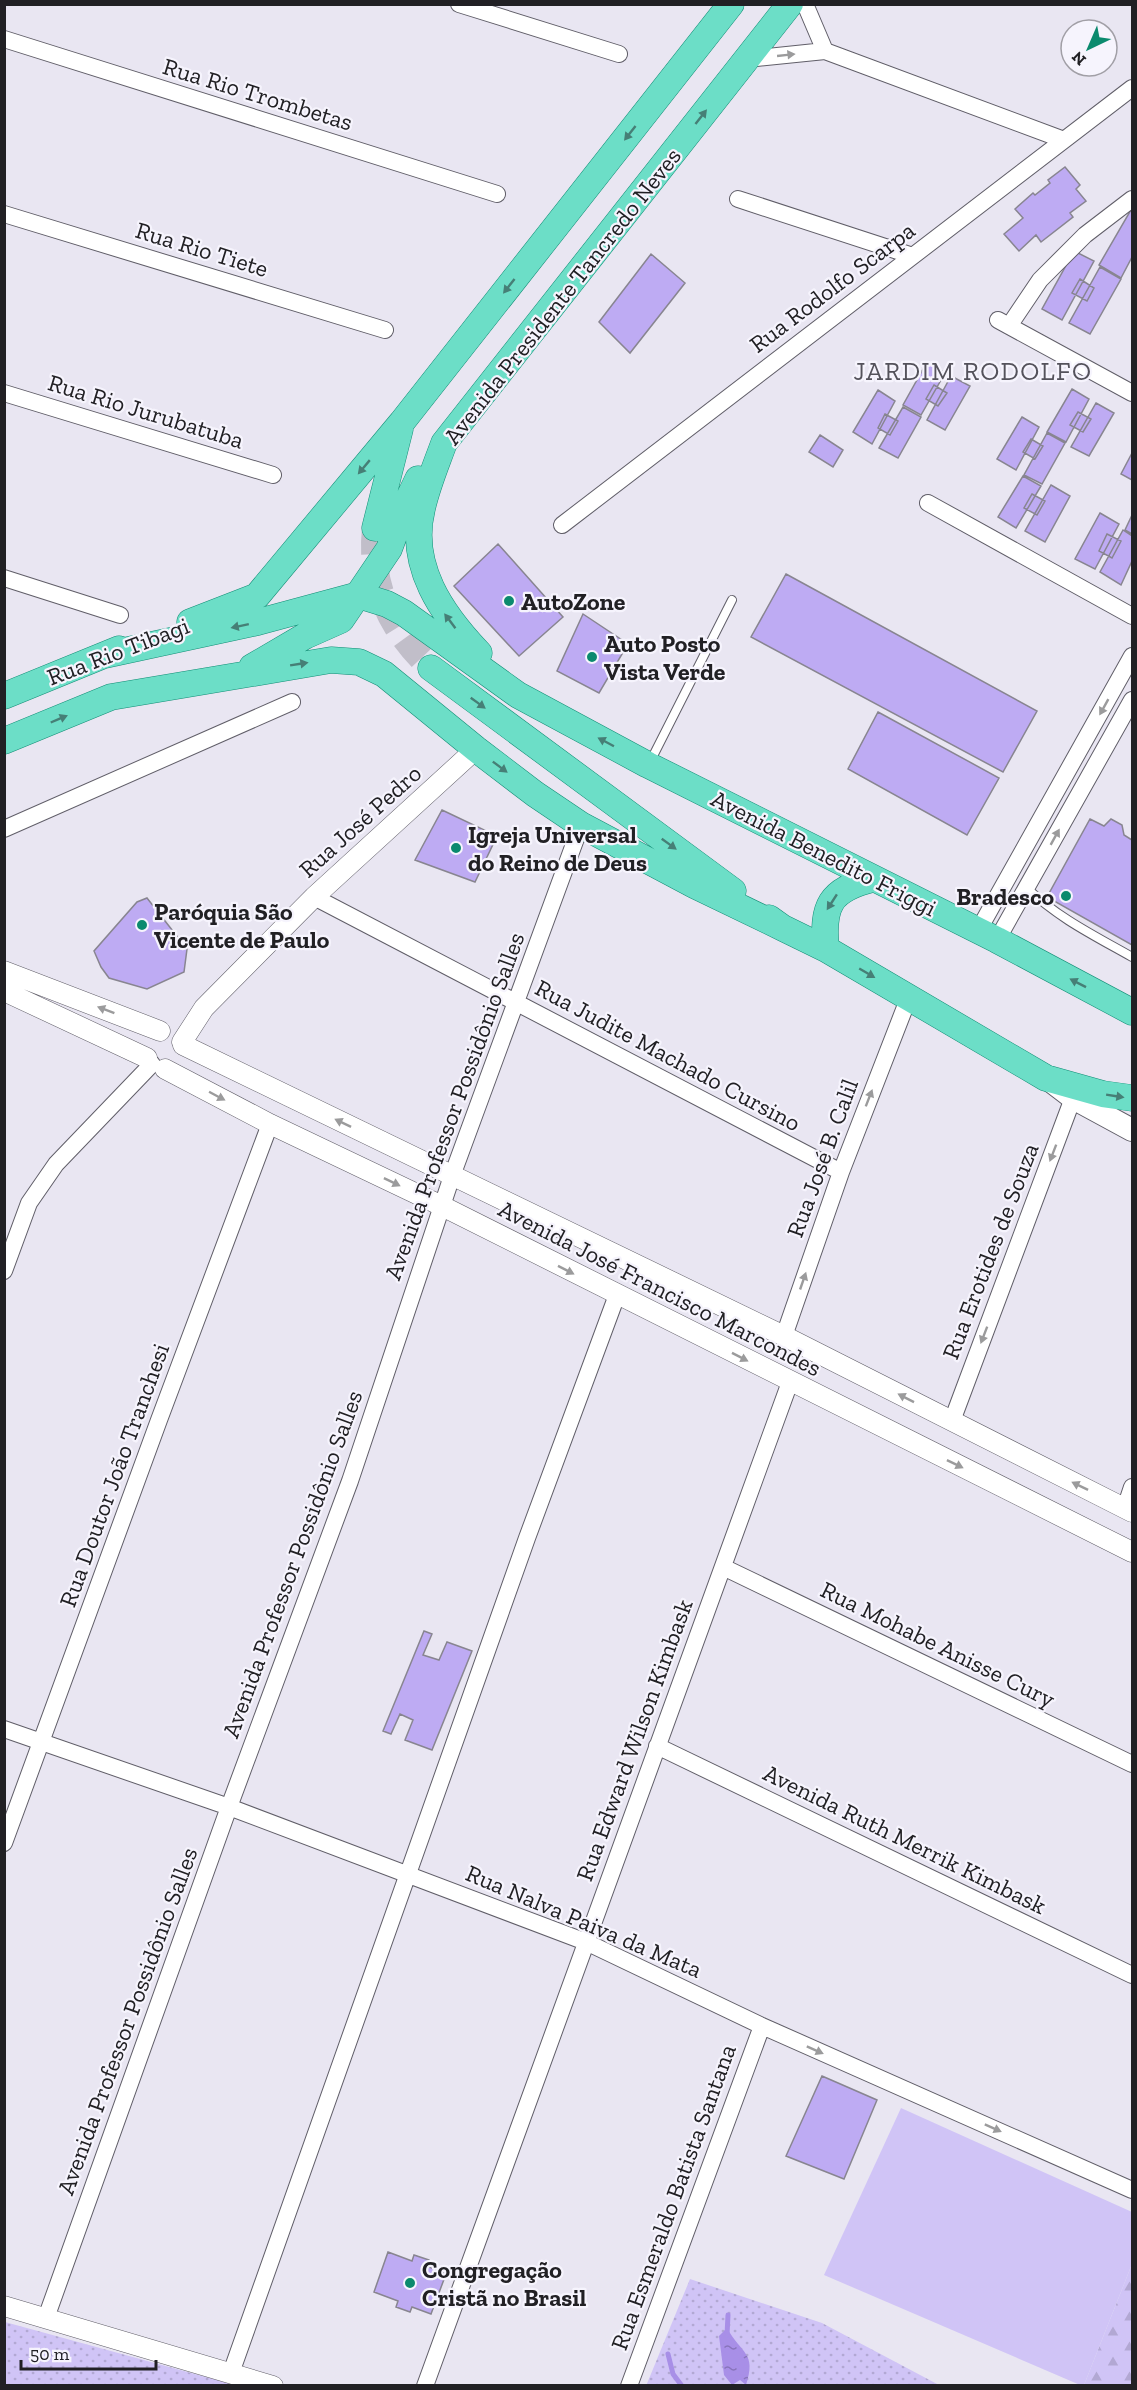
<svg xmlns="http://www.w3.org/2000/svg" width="1137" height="2390" viewBox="0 0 1137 2390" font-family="'Zilla Slab',serif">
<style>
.grass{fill:url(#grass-dots)}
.forest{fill:url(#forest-firs)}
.pitch{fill:#d0c4f6}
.water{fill:url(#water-ripples)}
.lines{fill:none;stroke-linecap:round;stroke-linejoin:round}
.stream{stroke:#a88fe7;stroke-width:5}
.building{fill:#beabf3;stroke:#888590;stroke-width:1.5}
.primary-tunnel{stroke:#c1bec9;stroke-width:26;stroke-dasharray:26 13;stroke-linecap:butt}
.service-casing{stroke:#605e68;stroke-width:10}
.minor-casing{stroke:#605e68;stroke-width:18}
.tertiary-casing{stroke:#605e68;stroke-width:21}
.secondary-casing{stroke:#605e68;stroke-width:24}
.primary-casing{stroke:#128d75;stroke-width:27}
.service{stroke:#fff;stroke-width:8}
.minor{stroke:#fff;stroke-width:16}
.tertiary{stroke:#fff;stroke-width:20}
.secondary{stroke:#fff;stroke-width:22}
.primary{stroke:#6cdec7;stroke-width:26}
.oneway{fill:#9b9b9c}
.oneway2{fill:#467f76}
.poi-dot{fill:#0b8a6e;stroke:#f6f4fd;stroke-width:2}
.labels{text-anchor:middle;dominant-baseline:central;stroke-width:4.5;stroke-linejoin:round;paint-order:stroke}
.street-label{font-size:24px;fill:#212024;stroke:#f6f4fd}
.poi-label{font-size:24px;font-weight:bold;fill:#212024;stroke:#f6f4fd;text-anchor:start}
.neighbourhood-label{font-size:26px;letter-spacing:1.5px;fill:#54525b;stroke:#f6f4fd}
</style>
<defs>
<pattern id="grass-dots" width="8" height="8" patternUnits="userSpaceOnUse" patternTransform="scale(1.5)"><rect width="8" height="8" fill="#d0c4f6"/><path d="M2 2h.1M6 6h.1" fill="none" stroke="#b2a8d3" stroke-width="1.8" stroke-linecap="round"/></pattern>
<pattern id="forest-firs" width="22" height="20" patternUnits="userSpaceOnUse" patternTransform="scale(1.5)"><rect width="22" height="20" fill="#d0c4f6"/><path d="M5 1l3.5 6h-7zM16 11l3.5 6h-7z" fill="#b2a8d3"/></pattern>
<pattern id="water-ripples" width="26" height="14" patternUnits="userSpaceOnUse" patternTransform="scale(1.5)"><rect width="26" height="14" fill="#a88fe7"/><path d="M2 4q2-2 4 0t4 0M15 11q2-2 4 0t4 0" fill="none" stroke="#8874bb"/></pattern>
</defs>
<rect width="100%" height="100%" fill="#e9e6f2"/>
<path class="grass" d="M 690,2279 L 822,2323 L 939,2385 L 646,2386 Z
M 5,2322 L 235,2385 L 5,2384 Z"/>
<path class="forest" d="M 1132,2264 L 1132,2385 L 1084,2385 Z"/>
<path class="pitch" d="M 901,2108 L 1132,2212 L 1132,2264 L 1084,2385 L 1080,2385 L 824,2275 Z"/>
<path class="water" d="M 727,2328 C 741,2354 757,2352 746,2385 L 740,2380 L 732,2385 L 724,2375 L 719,2336 Z"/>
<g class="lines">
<path class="stream" d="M 727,2335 L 728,2315
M 668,2354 L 673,2374 L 682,2386"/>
</g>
<path class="building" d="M 1065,167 L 1080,185 L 1076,189 L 1086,201 L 1070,213 L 1073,217 L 1041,242 L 1036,235 L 1019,251 L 1004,234 L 1023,218 L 1015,209 L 1033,193 L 1035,195 L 1050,183 L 1048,180 Z
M 1132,208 L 1132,257 L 1121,278 L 1099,265 Z
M 1074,251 L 1094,261 L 1062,320 L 1042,309 Z
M 651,254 L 685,283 L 630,353 L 599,322 Z
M 1100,267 L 1121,279 L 1090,334 L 1069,323 Z
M 1080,279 L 1094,288 L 1087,301 L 1072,293 Z
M 927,362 L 945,373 L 921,415 L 903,405 Z
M 951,376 L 970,386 L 945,430 L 927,420 Z
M 934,385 L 947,393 L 938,406 L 926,399 Z
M 1072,389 L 1089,399 L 1066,442 L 1047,432 Z
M 878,390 L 895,401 L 872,444 L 853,432 Z
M 1096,403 L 1114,413 L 1089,456 L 1071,447 Z
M 903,407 L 921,417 L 898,458 L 879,448 Z
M 1078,412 L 1091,419 L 1083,432 L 1070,425 Z
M 885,414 L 898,421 L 890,435 L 878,428 Z
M 1022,417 L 1039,427 L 1016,470 L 997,459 Z
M 1047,433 L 1065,443 L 1042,484 L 1024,475 Z
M 820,435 L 843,450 L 833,467 L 809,452 Z
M 1031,439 L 1043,446 L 1035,459 L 1023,452 Z
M 1132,453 L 1132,480 L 1121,474 Z
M 1023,476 L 1041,486 L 1016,528 L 998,517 Z
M 1051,485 L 1070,496 L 1045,542 L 1025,531 Z
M 1032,494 L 1045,501 L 1037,515 L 1024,508 Z
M 1100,513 L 1119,524 L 1095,569 L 1075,559 Z
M 1132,515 L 1132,534 L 1125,530 Z
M 1123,530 L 1132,536 L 1132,561 L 1121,585 L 1100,572 Z
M 1107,534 L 1121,541 L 1112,558 L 1099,551 Z
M 498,544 L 563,617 L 519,656 L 454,586 Z
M 786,574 L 1037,711 L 1003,772 L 751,637 Z
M 583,614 L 628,644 L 599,693 L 557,671 Z
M 878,712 L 999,778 L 967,835 L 848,769 Z
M 442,810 L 497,836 L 475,882 L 415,860 Z
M 1090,819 L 1104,826 L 1111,819 L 1122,825 L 1124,835 L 1132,840 L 1132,945 L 1047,897 Z
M 147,898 L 187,949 L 184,972 L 147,989 L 109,978 L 101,967 L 94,951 L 137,902 Z
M 424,1631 L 432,1634 L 423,1655 L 439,1660 L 447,1642 L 472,1651 L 432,1750 L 405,1740 L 413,1720 L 400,1714 L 391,1734 L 383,1731 Z
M 822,2076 L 877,2100 L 844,2179 L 786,2156 Z
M 388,2252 L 412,2261 L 414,2255 L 429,2260 L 427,2266 L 446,2274 L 431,2314 L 412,2307 L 410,2312 L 396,2307 L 398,2301 L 374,2292 Z"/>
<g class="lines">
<path class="primary-tunnel" d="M 375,528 C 369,585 390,629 431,668"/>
<g class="service-casing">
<path id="service" d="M 650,762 L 732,600
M 1027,888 C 1058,918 1095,936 1132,957"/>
</g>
<g class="minor-casing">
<path id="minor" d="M 459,4 L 619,54
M 805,4 L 825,51
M 4,39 L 497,194
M 747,59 L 825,51 L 1064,140
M 738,199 L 913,256
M 4,214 L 385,330
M 998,320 L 1132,393
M 1009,326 L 1040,280 L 1085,235 L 1132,199
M 4,393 L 273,475
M 928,503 L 1132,616
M 562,525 L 1132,88
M 4,578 L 120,615
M 4,829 L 292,702
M 314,897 L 841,1172
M 978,931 L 1132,656
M 997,940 L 1132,700
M 4,1271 L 29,1203 L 56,1164 L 152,1064
M 784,1336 L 841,1172 L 909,997
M 952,1421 L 1073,1098
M 1125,1508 L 1132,1487
M 723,1567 L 1132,1764
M 4,1729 L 229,1807 L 586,1942 L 762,2026 L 1132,2190
M 657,1746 L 1132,1975
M 4,1843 L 159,1420 L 270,1124
M 46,2318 L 229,1807 L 350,1481 L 452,1176 L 581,825
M 231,2373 L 527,1538 L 617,1295
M 425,2386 L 790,1382
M 629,2386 L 762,2026"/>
</g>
<g class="tertiary-casing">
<path id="tertiary" d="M 4,971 L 160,1031
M 4,991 L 147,1058
M 182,1042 L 204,1008 L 314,897 L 476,749
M 183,1045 L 784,1336 L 1132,1512
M 165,1069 L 270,1124 L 442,1206 L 1132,1552
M 4,2306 L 273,2386"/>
</g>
<g class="secondary-casing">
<path id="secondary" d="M 1052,1082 L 1073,1098 L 1132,1130"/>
</g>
<g class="primary-casing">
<path id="primary" d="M 375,528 L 400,429
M 190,622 L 257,596 L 402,422 L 731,4
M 479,653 C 442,614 408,566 422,509 C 427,486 436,465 444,443 L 790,4
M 105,655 L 258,622 L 358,595 L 387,604 L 404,613 L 518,695 L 648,765 L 997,940 L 1132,1012
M 252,667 L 305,636 L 341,620 L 389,549 L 405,506 L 418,479
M 431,668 L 733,891
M 4,696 L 119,649
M 4,741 L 111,697 L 331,660 L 359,662 L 384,674 L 476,749 L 535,794 L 581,825 L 694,885 L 783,928
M 769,918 L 783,928 L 826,949 L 1046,1078 L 1103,1094 L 1132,1098
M 826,949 C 822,906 829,890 873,879"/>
</g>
<use href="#service" class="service"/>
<use href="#minor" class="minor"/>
<use href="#tertiary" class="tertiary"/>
<use href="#secondary" class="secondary"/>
<use href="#primary" class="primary"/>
</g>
<defs><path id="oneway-solid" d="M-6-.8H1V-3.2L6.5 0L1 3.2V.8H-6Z" transform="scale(1.5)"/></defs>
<g class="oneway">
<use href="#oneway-solid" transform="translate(786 55) rotate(-6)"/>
<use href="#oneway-solid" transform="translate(1104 707) rotate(119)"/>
<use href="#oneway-solid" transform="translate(1055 837) rotate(-61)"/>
<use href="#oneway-solid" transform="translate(106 1010) rotate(-159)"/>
<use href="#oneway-solid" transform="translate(217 1096) rotate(28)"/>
<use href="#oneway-solid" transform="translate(869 1098) rotate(-69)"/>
<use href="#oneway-solid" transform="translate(343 1123) rotate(-154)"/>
<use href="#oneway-solid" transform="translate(1053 1153) rotate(111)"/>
<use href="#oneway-solid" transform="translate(392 1182) rotate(26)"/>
<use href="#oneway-solid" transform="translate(566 1270) rotate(27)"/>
<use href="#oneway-solid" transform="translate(803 1281) rotate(-71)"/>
<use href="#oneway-solid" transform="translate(984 1335) rotate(111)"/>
<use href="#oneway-solid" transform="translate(740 1357) rotate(27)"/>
<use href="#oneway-solid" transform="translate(906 1398) rotate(-153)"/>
<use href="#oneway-solid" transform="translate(955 1464) rotate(26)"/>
<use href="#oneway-solid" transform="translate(1080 1486) rotate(-154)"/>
<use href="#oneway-solid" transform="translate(815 2050) rotate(24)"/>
<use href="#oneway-solid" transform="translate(993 2128) rotate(24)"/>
</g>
<g class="oneway2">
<use href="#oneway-solid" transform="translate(701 117) rotate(-52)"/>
<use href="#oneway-solid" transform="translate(630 133) rotate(128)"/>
<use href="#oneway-solid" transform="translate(509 286) rotate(128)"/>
<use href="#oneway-solid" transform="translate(364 467) rotate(130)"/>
<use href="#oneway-solid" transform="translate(450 621) rotate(-127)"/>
<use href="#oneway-solid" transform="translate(240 626) rotate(168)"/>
<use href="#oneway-solid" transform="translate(299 664) rotate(-9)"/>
<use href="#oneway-solid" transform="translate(478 703) rotate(36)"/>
<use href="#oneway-solid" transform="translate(59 719) rotate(-23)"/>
<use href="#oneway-solid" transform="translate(606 742) rotate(-152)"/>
<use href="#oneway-solid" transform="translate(500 767) rotate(37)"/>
<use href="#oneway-solid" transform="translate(669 844) rotate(36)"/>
<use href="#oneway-solid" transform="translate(832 902) rotate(123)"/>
<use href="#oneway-solid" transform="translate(867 973) rotate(30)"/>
<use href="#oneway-solid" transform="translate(1078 983) rotate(-153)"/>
<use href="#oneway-solid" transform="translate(1115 1096) rotate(9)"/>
</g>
<g class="poi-dot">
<circle cx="509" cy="601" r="6"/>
<circle cx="592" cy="657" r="6"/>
<circle cx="456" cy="848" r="6"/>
<circle cx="1066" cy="896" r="6"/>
<circle cx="142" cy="925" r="6"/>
<circle cx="410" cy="2283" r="6"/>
</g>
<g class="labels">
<g class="street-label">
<text transform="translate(258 94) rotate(17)">Rua Rio Trombetas</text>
<text transform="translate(202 249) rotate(17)">Rua Rio Tiete</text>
<text transform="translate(832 287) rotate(-37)">Rua Rodolfo Scarpa</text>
<text transform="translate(562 296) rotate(-52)">Avenida Presidente Tancredo Neves</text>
<text transform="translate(146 411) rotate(17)">Rua Rio Jurubatuba</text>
<text transform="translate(118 651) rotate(-21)">Rua Rio Tibagi</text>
<text transform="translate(360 821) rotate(-42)">Rua José Pedro</text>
<text transform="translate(824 853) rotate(27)">Avenida Benedito Friggi</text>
<text transform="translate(668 1055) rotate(28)">Rua Judite Machado Cursino</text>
<text transform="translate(454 1106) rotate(-70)">Avenida Professor Possidônio Salles</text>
<text transform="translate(822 1158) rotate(-70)">Rua José B. Calil</text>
<text transform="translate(990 1251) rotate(-69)">Rua Erotides de Souza</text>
<text transform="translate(660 1288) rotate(27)">Avenida José Francisco Marcondes</text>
<text transform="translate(114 1475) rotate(-70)">Rua Doutor João Tranchesi</text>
<text transform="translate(292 1564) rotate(-70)">Avenida Professor Possidônio Salles</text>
<text transform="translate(938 1644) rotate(26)">Rua Mohabe Anisse Cury</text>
<text transform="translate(634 1740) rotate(-70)">Rua Edward Wilson Kimbask</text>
<text transform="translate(905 1839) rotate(26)">Avenida Ruth Merrik Kimbask</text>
<text transform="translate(584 1921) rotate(23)">Rua Nalva Paiva da Mata</text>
<text transform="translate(127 2021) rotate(-70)">Avenida Professor Possidônio Salles</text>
<text transform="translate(673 2197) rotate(-70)">Rua Esmeraldo Batista Santana</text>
</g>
<g class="poi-label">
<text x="521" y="601">AutoZone</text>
<text x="604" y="643">Auto Posto<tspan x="604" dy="28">Vista Verde</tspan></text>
<text x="468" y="834">Igreja Universal<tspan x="468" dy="28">do Reino de Deus</tspan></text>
<text x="1054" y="896" text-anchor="end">Bradesco</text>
<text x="154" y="911">Paróquia São<tspan x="154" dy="28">Vicente de Paulo</tspan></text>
<text x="422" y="2269">Congregação<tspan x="422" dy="28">Cristã no Brasil</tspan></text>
</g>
<g class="neighbourhood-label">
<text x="973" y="371">JARDIM RODOLFO</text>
</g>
</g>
<rect width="1137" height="2390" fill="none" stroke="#212024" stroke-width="12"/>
<g transform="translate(1089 48) rotate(224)"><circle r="28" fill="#f6f4fd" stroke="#a19fa6" stroke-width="1.5"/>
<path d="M0-4.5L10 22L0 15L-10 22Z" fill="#0b8a6e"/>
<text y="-9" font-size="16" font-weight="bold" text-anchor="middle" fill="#212024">N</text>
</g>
<path d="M21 2360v9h135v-9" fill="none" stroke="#212024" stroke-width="3"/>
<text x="30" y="2360" font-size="18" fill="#212024" stroke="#f6f4fd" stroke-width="4.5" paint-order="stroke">50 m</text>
</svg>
